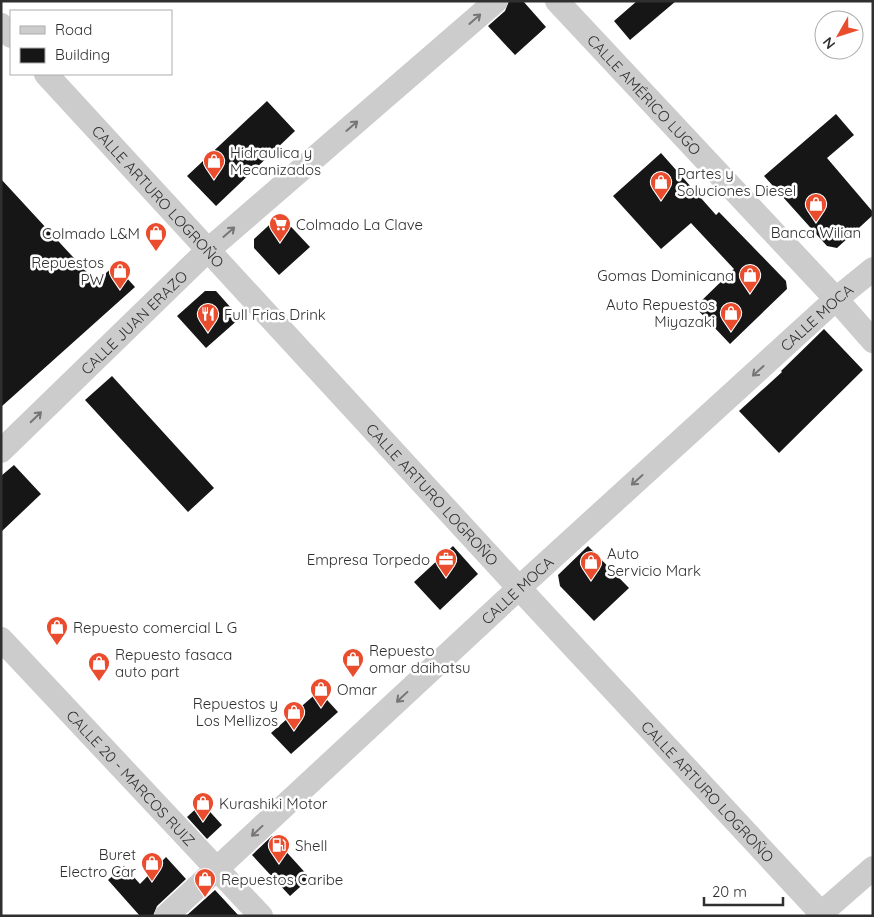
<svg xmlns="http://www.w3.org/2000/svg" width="874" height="917" viewBox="0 0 874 917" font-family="Quicksand,sans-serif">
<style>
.building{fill:#161616}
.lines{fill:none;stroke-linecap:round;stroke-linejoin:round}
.minor{stroke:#ccc;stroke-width:24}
.oneway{stroke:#767676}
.labels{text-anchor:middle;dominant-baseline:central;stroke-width:5;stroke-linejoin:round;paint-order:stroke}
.street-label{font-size:15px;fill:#2f2f2f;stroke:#fff}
.poi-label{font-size:15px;fill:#2f2f2f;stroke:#fff;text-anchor:start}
</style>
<rect width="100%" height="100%" fill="#fff"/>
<path class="building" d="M 509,1 L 523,1 L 546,27 L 515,55 L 488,26 L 505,11 Z
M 637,1 L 676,1 L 630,40 L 614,21 Z
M 267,101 L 295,131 L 216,206 L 187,176 Z
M 836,114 L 854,135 L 827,158 L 873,212 L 873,215 L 837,248 L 827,246 L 764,176 Z
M 661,153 L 716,215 L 719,212 L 786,281 L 787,289 L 730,344 L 695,307 L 734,269 L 691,223 L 661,249 L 613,196 Z
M 1,179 L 96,282 L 115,265 L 135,287 L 1,407 Z
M 280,215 L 310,247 L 279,275 L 254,248 L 254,239 Z
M 205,291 L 216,291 L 240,318 L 206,348 L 177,316 Z
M 824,329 L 863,370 L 779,453 L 739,411 L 782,372 L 781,371 Z
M 112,376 L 214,488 L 188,512 L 85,400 Z
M 14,465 L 41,494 L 1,532 L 1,476 Z
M 453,546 L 478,574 L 440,610 L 414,582 Z
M 588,546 L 629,588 L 594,621 L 560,586 L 558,575 Z
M 319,691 L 338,712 L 291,754 L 271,733 Z
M 202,803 L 222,825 L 207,839 L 187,817 Z
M 272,836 L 310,878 L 290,896 L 252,855 Z
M 166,857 L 186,879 L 157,906 L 153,916 L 140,916 L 108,880 L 124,866 L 140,884 Z
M 215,890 L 239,916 L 186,916 Z"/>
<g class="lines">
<g class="minor">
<path id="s1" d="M 557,1 L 836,299 L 873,341"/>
<path d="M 1,25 L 11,36"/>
<path id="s2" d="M 46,74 L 519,588 L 821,913"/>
<path id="s3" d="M 1,451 L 207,251 L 496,1"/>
<path id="s4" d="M 1,639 L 261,916"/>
<path id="s5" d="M 166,916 L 519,588 L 836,299 L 873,269"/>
<path d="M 818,916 L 873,868"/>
</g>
</g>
<defs><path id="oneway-shaft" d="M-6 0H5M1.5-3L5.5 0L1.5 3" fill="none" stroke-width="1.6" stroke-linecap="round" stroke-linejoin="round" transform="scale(1.25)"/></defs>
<g class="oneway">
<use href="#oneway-shaft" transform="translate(475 19) rotate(-41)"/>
<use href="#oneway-shaft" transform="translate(352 126) rotate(-41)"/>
<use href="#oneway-shaft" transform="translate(229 232) rotate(-41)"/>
<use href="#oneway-shaft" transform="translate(758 371) rotate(138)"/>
<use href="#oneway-shaft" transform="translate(36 417) rotate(-44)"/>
<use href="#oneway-shaft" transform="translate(637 480) rotate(138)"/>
<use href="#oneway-shaft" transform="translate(402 697) rotate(137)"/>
<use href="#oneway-shaft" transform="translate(257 831) rotate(137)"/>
</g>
<defs>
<g id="shop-pin" transform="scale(1.125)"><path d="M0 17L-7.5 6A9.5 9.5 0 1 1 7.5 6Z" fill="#e94d2d" stroke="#fff"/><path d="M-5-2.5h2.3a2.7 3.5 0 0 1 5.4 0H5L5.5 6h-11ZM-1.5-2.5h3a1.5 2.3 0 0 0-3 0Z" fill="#fff"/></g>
<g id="supermarket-pin" transform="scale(1.125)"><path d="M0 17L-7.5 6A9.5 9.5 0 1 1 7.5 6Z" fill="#e94d2d" stroke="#fff"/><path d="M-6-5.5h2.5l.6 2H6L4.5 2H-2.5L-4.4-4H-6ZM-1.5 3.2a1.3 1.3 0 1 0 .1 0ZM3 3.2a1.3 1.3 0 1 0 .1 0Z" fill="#fff"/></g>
<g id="restaurant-pin" transform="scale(1.125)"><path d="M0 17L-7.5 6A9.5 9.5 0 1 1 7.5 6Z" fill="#e94d2d" stroke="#fff"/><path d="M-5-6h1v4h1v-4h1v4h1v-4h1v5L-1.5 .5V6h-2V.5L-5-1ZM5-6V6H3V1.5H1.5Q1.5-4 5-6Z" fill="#fff"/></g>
<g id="office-pin" transform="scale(1.125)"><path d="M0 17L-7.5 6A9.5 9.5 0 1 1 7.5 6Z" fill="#e94d2d" stroke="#fff"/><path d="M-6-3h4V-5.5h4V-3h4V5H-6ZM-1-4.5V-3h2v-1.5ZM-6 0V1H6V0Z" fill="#fff"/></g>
<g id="fuel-pin" transform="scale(1.125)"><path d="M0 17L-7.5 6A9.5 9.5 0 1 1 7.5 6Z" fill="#e94d2d" stroke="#fff"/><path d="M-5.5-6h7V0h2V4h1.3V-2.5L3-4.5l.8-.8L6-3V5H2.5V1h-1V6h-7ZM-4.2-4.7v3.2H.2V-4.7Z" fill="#fff"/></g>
</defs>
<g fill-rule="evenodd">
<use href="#shop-pin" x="214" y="161"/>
<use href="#shop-pin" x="661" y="182"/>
<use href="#shop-pin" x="816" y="204"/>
<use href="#supermarket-pin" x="280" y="224"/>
<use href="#shop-pin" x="156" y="233"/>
<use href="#shop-pin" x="120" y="271"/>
<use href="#shop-pin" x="750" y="275"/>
<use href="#shop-pin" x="731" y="313"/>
<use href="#restaurant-pin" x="208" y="314"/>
<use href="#office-pin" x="446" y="559"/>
<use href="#shop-pin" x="591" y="562"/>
<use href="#shop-pin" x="57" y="627"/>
<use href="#shop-pin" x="353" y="659"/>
<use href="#shop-pin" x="99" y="663"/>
<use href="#shop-pin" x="321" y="689"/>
<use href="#shop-pin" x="294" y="712"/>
<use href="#shop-pin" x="203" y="803"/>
<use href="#fuel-pin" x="279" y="845"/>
<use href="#shop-pin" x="152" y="863"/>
<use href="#shop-pin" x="205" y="879"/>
</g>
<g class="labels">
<g class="street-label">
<text stroke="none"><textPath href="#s1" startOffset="128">CALLE AMÉRICO LUGO</textPath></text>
<text stroke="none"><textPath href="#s2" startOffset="166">CALLE ARTURO LOGROÑO</textPath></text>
<text stroke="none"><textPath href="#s5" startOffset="884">CALLE MOCA</textPath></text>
<text stroke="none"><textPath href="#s3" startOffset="185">CALLE JUAN ERAZO</textPath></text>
<text stroke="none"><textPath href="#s2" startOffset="571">CALLE ARTURO LOGROÑO</textPath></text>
<text stroke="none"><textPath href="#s5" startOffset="479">CALLE MOCA</textPath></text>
<text stroke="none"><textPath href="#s4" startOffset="190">CALLE 20 - MARCOS RUIZ</textPath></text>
<text stroke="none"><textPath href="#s2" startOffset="976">CALLE ARTURO LOGROÑO</textPath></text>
</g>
<g class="poi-label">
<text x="230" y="152">Hidraulica y<tspan x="230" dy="17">Mecanizados</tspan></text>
<text x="677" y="173">Partes y<tspan x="677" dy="17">Soluciones Diesel</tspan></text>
<text x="296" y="224">Colmado La Clave</text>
<text x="816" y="232" text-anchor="middle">Banca Wilian</text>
<text x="140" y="233" text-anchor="end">Colmado L&amp;M</text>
<text x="104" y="262" text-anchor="end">Repuestos<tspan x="104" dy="17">PW</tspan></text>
<text x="734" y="275" text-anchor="end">Gomas Dominicana</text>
<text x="715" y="304" text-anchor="end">Auto Repuestos<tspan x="715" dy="17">Miyazaki</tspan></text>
<text x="224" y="314">Full Frias Drink</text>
<text x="607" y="553">Auto<tspan x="607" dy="17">Servicio Mark</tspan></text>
<text x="430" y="559" text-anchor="end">Empresa Torpedo</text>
<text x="73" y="627">Repuesto comercial L G</text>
<text x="369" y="650">Repuesto<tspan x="369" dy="17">omar daihatsu</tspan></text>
<text x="115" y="654">Repuesto fasaca<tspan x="115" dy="17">auto part</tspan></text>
<text x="337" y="689">Omar</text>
<text x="278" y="703" text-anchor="end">Repuestos y<tspan x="278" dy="17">Los Mellizos</tspan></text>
<text x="219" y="803">Kurashiki Motor</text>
<text x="295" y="845">Shell</text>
<text x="136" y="854" text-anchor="end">Buret<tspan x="136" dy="17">Electro Car</tspan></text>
<text x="221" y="879">Repuestos Caribe</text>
</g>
</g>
<rect width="874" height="917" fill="none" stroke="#2f2f2f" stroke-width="5"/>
<rect x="10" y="10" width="162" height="65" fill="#ffffff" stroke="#acacac"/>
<rect x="20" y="26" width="25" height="8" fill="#cccccc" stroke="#acacac"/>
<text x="55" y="35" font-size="15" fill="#2f2f2f">Road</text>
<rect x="20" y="48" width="25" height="15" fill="#161616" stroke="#acacac"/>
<text x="55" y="60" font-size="15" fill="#2f2f2f">Building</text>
<g transform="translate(839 35) rotate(231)"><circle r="24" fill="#ffffff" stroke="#acacac"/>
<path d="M0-4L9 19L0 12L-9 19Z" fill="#e94d2d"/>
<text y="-8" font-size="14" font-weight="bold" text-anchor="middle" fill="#2f2f2f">N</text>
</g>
<path d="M704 897v8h79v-8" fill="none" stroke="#2f2f2f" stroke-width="2.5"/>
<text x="712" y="897" font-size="15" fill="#2f2f2f" stroke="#ffffff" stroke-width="4" paint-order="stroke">20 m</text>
</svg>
